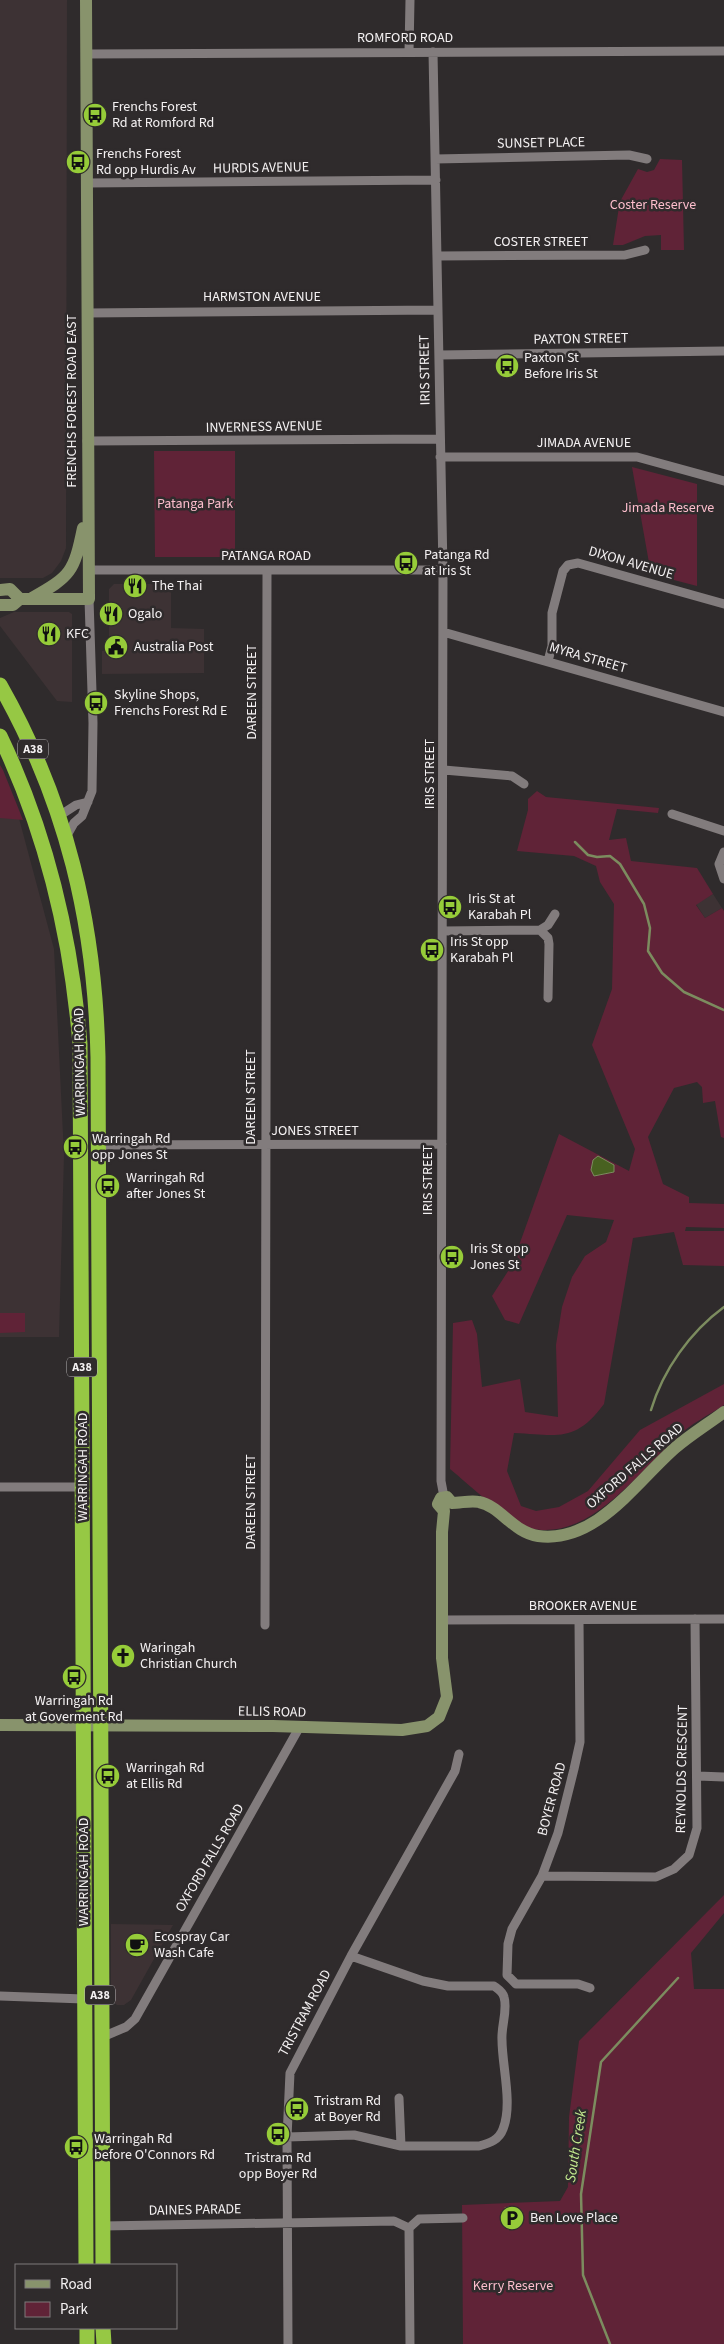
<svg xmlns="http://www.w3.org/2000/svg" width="724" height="2344" viewBox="0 0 724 2344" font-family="'Source Sans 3',sans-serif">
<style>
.built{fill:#3d3234}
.green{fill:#602337}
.water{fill:#486120;stroke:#7c8c5f}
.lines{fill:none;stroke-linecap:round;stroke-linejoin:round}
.stream{stroke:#7c8c5f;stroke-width:2.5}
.street{stroke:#827c7d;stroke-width:9}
.secondary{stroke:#88936c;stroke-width:12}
.highway{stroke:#96c844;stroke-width:15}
.labels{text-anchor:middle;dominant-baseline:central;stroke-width:5;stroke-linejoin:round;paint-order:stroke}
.shield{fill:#2f2b2c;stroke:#b9b6b7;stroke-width:1}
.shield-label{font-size:12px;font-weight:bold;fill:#f4f1f2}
.street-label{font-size:14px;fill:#f4f1f2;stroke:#2f2b2c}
.poi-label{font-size:14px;fill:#f4f1f2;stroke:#2f2b2c;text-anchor:start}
.park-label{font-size:14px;fill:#fdbecd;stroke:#2f2b2c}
.water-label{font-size:15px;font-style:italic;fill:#c4ec90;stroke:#2f2b2c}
</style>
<rect width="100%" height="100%" fill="#2f2b2c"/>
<path class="built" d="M 0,0 L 67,0 L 66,548 L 61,561 L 52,573 L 43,578 L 0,578 Z
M 114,584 L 171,584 L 171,628 L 204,629 L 204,673 L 102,674 L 102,651 L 109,650 L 109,589 Z
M 14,612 L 69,612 L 72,614 L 72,702 L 57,701 L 0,626 L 0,618 Z
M 0,775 L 13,796 L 54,949 L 64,1155 L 59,1337 L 0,1337 Z
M 713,894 L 722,908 L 705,918 L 696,904 Z
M 111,1924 L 173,1925 L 131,2000 L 124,2005 L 117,2005 L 111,2000 Z"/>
<path class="green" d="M 660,159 L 682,160 L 684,250 L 661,250 L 661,235 L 645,236 L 623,245 L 613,245 L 619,207 L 617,207 L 638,169 L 647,172 L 654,170 Z
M 154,451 L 235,451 L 235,557 L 155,557 Z
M 632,467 L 697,484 L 697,586 L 651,574 Z
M 0,765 L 3,770 L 23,820 L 0,818 Z
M 537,791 L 546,797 L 659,808 L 658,813 L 617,809 L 609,840 L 626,838 L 631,861 L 697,868 L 713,894 L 696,905 L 705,918 L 722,908 L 724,911 L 724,1138 L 721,1137 L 715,1101 L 703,1103 L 702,1087 L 697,1082 L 674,1088 L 648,1137 L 663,1184 L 689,1197 L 689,1203 L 724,1204 L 724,1228 L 686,1227 L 685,1231 L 724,1231 L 724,1266 L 683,1265 L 674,1232 L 633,1238 L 604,1404 C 575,1443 558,1435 514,1433 L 507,1471 L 521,1506 L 536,1511 L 559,1507 L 588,1491 L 640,1430 L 724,1384 L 724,1405 C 709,1415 690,1424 677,1437 C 639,1471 589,1543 529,1528 C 511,1524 466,1482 450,1469 L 453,1323 L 472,1320 L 477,1334 L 482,1387 L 520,1379 L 525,1412 L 558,1417 L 556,1345 L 562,1307 L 572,1277 L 585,1256 L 606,1242 L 614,1220 L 567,1215 L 519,1324 L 505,1320 L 492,1296 L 512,1265 L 559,1134 L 629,1171 L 635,1149 L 592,1045 L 612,989 L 614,904 L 600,882 L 596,866 L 574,856 L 517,851 L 528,810 L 528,799 Z
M 0,1313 L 25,1313 L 25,1332 L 0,1333 Z
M 724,1895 L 724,1913 L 691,1953 L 694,1989 L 724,1989 L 724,2344 L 463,2344 L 462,2205 L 560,2201 L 568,2187 L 569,2117 L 579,2041 Z"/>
<path class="water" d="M 598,1156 L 614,1165 L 614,1172 L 594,1176 L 591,1170 L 593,1160 Z"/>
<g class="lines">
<path class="stream" d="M 575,842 L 588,855 L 597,857 L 610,856 L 620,864 L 644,904 L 650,928 L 648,951 L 662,973 L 684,992 L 724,1010
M 651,1410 C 663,1370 690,1332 724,1307
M 610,2344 L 583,2275 L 581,2194 L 601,2062 L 678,1978"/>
<path class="street" d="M 409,52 L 410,0
M 433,52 L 443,570 L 441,1481 L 444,1497
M 86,54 L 724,51
M 435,159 L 629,155 L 647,159
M 87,183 L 436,180
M 437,256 L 625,255 L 645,250
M 87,313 L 438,310
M 439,355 L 724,351
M 87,441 L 440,439
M 440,457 L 637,457 L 724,481
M 88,570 L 443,570
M 443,632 L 724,712
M 548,661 L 552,646 L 552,613 L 563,571 L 568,565 L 578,563 L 724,604
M 444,770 L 512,776 L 524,784
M 672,814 L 724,831
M 59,816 L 76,805 L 88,802
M 66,837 L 74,823 L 82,816 L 92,791 L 93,723 L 89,599
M 724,852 L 719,864 L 724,879
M 540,930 L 548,938 L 549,944 L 548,998
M 443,931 L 540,930 L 548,925 L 555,914
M 98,1145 L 442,1144
M 0,1487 L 83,1487
M 442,1620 L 724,1619
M 579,1620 L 580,1742 L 574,1769 L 558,1833 L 542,1876 L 512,1929 L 508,1944 L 507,1975 L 516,1984 L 578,1984 L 590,1988
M 265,1625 L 267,570
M 698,1776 L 724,1777
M 542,1876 L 656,1877 L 674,1869 L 689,1855 L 697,1828 L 695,1619
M 0,1996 L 84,1999
M 100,2038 L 126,2027 L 135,2019 L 299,1728
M 399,2098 L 401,2146
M 287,2137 L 354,2135 L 401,2146 L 479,2146 C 490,2143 499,2140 503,2129 C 513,2104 502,2066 502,2040 C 501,2026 508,2010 504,1997 C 503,1992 498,1989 494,1986 L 448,1986 L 423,1981 L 351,1956
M 103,2226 L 394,2221 L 409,2228 L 419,2219 L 463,2218
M 409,2228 L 410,2344
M 288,2344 L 287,2137 L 290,2073 L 351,1956 L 455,1771 L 459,1754"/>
<path class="secondary" d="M 0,590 L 10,589 L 20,599
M 32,598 C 71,576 74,572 83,528
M 0,605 L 13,605 L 20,599 L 89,599 L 86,0
M 452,1503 C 461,1503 471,1500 479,1502 C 500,1506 514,1533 538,1536 C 596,1544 636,1482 675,1448 C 690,1435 708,1424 724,1412
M 444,1511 L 438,1504 L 441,1498 L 447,1497 L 452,1503
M 0,1725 L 273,1726 L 402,1730 L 427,1726 L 439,1717 L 447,1697 L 442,1658 L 442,1532 L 444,1511"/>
<path class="highway" d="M 0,685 C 67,803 95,923 98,1057 L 103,2265
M 0,736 C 47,834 71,936 80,1044 L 86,2265
M 87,2328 L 87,2344
M 103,2328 L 104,2344"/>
</g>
<defs>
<g id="bus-disc" transform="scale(1.25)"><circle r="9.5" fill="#96cc39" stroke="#2f2b2c"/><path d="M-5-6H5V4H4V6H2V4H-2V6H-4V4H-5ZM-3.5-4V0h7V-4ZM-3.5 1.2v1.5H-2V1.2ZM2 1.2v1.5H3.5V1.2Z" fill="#111"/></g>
<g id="restaurant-disc" transform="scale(1.25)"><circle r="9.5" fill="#96cc39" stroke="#2f2b2c"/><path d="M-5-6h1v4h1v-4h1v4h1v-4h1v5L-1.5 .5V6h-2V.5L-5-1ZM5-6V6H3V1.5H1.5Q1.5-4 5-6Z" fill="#111"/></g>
<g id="civic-disc" transform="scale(1.25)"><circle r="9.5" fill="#96cc39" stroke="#2f2b2c"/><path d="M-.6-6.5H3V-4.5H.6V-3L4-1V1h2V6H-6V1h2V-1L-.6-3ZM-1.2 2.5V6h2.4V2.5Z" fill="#111"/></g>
<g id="church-disc" transform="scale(1.25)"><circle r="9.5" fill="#96cc39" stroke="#2f2b2c"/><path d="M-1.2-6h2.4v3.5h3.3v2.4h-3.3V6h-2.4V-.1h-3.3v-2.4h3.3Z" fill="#111"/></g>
<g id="cafe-disc" transform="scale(1.25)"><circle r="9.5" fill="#96cc39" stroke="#2f2b2c"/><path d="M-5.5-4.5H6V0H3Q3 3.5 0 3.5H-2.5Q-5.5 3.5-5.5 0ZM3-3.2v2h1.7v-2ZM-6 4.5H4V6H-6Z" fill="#111"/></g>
<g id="parking-disc" transform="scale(1.25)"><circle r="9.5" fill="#96cc39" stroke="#2f2b2c"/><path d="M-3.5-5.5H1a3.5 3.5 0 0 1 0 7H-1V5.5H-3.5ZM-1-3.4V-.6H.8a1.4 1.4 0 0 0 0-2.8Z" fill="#111"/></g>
</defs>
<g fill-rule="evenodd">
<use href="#bus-disc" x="95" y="115"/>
<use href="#bus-disc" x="78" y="162"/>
<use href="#bus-disc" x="507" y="366"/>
<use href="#bus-disc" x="406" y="563"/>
<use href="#restaurant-disc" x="135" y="586"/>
<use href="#restaurant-disc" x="111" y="614"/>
<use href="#restaurant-disc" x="49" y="634"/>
<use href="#civic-disc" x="116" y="647"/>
<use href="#bus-disc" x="96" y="703"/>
<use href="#bus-disc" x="450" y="907"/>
<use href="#bus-disc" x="432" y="950"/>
<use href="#bus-disc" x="75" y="1147"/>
<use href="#bus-disc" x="108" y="1186"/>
<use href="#bus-disc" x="452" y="1257"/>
<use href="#church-disc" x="123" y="1656"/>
<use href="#bus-disc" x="74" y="1677"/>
<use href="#bus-disc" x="108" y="1776"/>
<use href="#cafe-disc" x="137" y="1945"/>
<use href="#bus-disc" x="297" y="2109"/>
<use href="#bus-disc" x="278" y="2134"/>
<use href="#bus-disc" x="76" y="2147"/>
<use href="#parking-disc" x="512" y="2218"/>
</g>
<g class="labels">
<g class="shield">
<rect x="18" y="739.5" width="30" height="19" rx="4"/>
<rect x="67" y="1357.5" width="30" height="19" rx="4"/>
<rect x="85" y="1985.5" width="30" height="19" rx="4"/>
</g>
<g class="shield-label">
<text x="33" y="749">A38</text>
<text x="82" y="1367">A38</text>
<text x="100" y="1995">A38</text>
</g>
<g class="street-label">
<text x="405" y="38">ROMFORD ROAD</text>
<text transform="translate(541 143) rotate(-1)">SUNSET PLACE</text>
<text transform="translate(261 168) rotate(-1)">HURDIS AVENUE</text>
<text x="541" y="242">COSTER STREET</text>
<text x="262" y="297">HARMSTON AVENUE</text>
<text transform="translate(581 339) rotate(-1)">PAXTON STREET</text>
<text transform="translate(425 370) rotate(-91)">IRIS STREET</text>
<text transform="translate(72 401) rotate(-90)">FRENCHS FOREST ROAD EAST</text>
<text transform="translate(264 427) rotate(-1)">INVERNESS AVENUE</text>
<text x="584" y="443">JIMADA AVENUE</text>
<text x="266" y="556">PATANGA ROAD</text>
<text transform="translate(631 563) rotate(16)">DIXON AVENUE</text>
<text transform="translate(588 658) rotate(16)">MYRA STREET</text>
<text transform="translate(252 692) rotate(-90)">DAREEN STREET</text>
<text transform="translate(430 774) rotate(-90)">IRIS STREET</text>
<text transform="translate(80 1062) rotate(-91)">WARRINGAH ROAD</text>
<text transform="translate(251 1097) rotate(-90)">DAREEN STREET</text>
<text x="315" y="1131">JONES STREET</text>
<text transform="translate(428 1180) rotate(-90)">IRIS STREET</text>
<text transform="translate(635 1466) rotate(-41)">OXFORD FALLS ROAD</text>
<text transform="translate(83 1467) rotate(-90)">WARRINGAH ROAD</text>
<text transform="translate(251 1502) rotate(-90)">DAREEN STREET</text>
<text x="583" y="1606">BROOKER AVENUE</text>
<text transform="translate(272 1712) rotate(1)">ELLIS ROAD</text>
<text transform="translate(682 1769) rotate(-89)">REYNOLDS CRESCENT</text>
<text transform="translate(552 1799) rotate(-75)">BOYER ROAD</text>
<text transform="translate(210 1858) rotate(-60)">OXFORD FALLS ROAD</text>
<text transform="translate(84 1872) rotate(-90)">WARRINGAH ROAD</text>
<text transform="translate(305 2013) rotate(-62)">TRISTRAM ROAD</text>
<text transform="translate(195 2210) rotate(-1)">DAINES PARADE</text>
</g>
<g class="poi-label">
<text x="112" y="107">Frenchs Forest<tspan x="112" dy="16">Rd at Romford Rd</tspan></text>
<text x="96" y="154">Frenchs Forest<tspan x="96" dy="16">Rd opp Hurdis Av</tspan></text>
<text x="524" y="358">Paxton St<tspan x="524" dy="16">Before Iris St</tspan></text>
<text x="424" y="555">Patanga Rd<tspan x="424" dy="16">at Iris St</tspan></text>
<text x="152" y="586">The Thai</text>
<text x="128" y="614">Ogalo</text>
<text x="66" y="634">KFC</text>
<text x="134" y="647">Australia Post</text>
<text x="114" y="695">Skyline Shops,<tspan x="114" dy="16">Frenchs Forest Rd E</tspan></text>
<text x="468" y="899">Iris St at<tspan x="468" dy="16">Karabah Pl</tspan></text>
<text x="450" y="942">Iris St opp<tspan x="450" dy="16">Karabah Pl</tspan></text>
<text x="92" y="1139">Warringah Rd<tspan x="92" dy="16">opp Jones St</tspan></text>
<text x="126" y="1178">Warringah Rd<tspan x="126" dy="16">after Jones St</tspan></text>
<text x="470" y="1249">Iris St opp<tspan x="470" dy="16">Jones St</tspan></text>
<text x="140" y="1648">Waringah<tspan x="140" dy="16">Christian Church</tspan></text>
<text x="74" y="1701" text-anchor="middle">Warringah Rd<tspan x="74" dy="16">at Goverment Rd</tspan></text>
<text x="126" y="1768">Warringah Rd<tspan x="126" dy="16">at Ellis Rd</tspan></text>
<text x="154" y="1937">Ecospray Car<tspan x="154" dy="16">Wash Cafe</tspan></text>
<text x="314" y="2101">Tristram Rd<tspan x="314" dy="16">at Boyer Rd</tspan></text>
<text x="94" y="2139">Warringah Rd<tspan x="94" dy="16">before O'Connors Rd</tspan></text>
<text x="278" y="2158" text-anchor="middle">Tristram Rd<tspan x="278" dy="16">opp Boyer Rd</tspan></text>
<text x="530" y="2218">Ben Love Place</text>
</g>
<g class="park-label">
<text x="653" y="205">Coster Reserve</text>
<text x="195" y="504">Patanga Park</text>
<text x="668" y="508">Jimada Reserve</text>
<text x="513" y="2286">Kerry Reserve</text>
</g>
<g class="water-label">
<text transform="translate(576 2146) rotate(-81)">South Creek</text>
</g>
</g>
<rect x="15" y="2264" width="162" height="65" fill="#2f2b2c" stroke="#7e7a7b"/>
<rect x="25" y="2280" width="25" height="8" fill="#88936c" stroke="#7e7a7b"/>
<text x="60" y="2289" font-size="15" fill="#f4f1f2">Road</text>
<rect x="25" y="2302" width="25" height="15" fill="#602337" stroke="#7e7a7b"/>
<text x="60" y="2314" font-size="15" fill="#f4f1f2">Park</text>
</svg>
